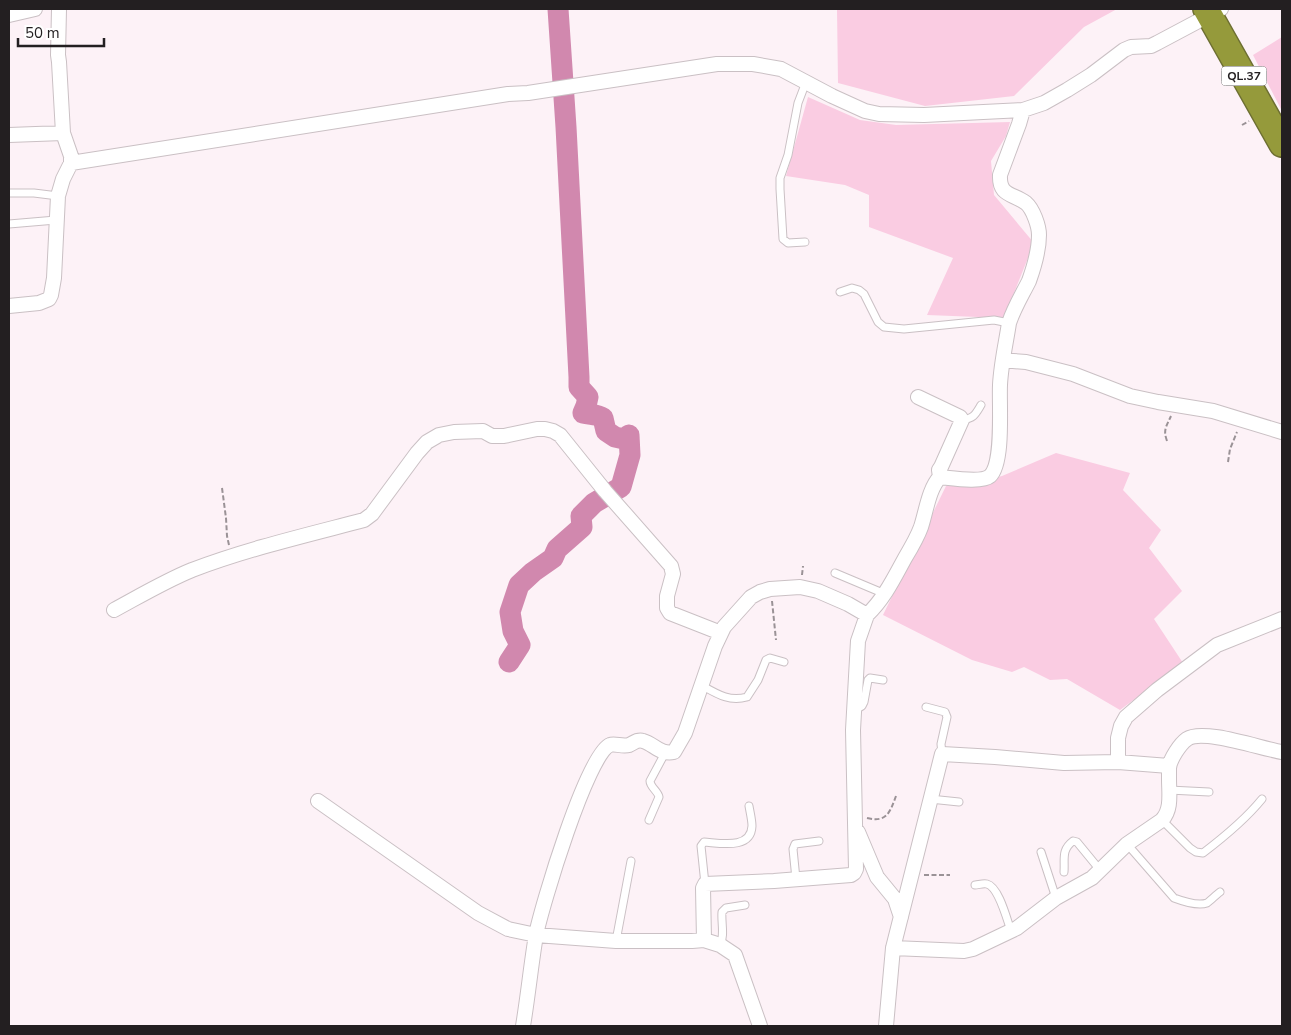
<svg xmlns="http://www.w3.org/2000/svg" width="1291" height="1035" viewBox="0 0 1291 1035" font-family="'Nunito Sans',sans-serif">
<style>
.green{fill:#facce2}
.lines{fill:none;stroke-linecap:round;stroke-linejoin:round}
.river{stroke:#d188ae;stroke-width:21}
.lane-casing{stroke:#cac0c4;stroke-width:9}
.street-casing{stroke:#cac0c4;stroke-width:16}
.highway-casing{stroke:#6d6f32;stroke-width:28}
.path{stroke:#9a9296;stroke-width:2;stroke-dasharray:5 2.5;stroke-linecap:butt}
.lane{stroke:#fff;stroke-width:7}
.street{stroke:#fff;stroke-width:14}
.highway{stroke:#959a3b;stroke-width:25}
.labels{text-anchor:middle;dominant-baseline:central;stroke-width:4;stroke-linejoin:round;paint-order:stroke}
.shield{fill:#fff;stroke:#656264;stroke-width:1}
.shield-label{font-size:12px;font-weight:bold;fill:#231f21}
</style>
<rect width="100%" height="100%" fill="#fdf2f7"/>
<path class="green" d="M 837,9 L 1117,9 L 1084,27 L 1014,96 L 925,106 L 838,83 Z
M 1282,37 L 1282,111 L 1253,55 Z
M 808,97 L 860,120 L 896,125 L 1010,122 L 1006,136 L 991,161 L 994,195 L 1034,243 L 1004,318 L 927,315 L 953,258 L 869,227 L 869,195 L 845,185 L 786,176 Z
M 1056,453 L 1130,473 L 1123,490 L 1161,530 L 1149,548 L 1182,591 L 1154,619 L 1183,663 L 1120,710 L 1067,679 L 1050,680 L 1024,667 L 1012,672 L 972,660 L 883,615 L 946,486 L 972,484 L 1002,476 Z"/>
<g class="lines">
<path class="river" d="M 509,662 L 520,645 L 513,631 L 510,612 L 519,585 L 533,572 L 553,558 L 557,549 L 582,527 L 581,516 L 594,503 L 621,487 L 630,455 L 629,435 L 624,439 L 615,437 L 606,431 L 603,418 C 597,414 591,415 583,413 L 586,406 L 588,397 L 579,387 L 579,377 L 566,127 L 558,9"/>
<g class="lane-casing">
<path id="lane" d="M 9,193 L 34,193 L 58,196
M 9,224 L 56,220
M 805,242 L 788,243 L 783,239 L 780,189 L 780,178 L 788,155 L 798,103 L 806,82
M 840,292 L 852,288 L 859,290 L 864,294 L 878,322 L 884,327 L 904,329 L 994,320 L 1009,323
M 962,420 C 974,418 975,415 981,405
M 835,573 L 885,594
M 701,685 C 717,694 729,702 747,697 L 758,680 L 766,660 L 770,658 L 784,662
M 926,707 L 945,712 L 947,717 L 941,744 L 942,754
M 855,710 L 862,706 L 864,702 L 868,680 L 870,678 L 883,680
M 1169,790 L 1209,792
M 930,799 L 959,802
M 649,820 L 659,797 C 658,791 650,787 650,781 L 665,753
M 1162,820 L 1190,848 L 1196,852 L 1203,853 C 1224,837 1245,820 1262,799
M 1127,844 L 1174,898 C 1182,901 1198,906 1207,903 C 1211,900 1216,895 1220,892
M 1041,852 L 1056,898
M 1064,872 C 1065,859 1061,850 1073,841 L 1077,842 L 1100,870
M 796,879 L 793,849 L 795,844 L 819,841
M 705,884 L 701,846 L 704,842 C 720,843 751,850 752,826 C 752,820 750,812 749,806
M 975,885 C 978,885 983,883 987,884 C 999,887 1007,920 1011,931
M 616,941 L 631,861
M 720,945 C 725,936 721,922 722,912 L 726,908 L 745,905"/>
</g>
<g class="street-casing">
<path id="street" d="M 59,9 L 58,55 L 59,62 L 63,133
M 9,15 L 35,9
M 9,135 L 63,133 L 71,156 L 71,163 L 63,179 L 58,196 L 54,278 L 51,295 L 49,299 L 39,303 L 9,306
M 71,163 L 508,94 L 528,93 L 717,64 L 753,64 L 781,69 L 832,96 L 865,111 L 879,114 L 924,115 L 1023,110 L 1044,103 L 1067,90 L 1091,75 L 1124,50 L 1131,47 L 1151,46 L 1157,43 L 1221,9
M 1003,361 L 1013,361 L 1026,362 L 1073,374 L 1130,396 L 1158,402 L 1213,411 L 1282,432
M 940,477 C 951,478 982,483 990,476 C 1004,463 999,404 1000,385 C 1001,364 1006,343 1009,323 C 1014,308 1022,295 1029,281 C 1034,267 1039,250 1039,235 C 1039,226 1033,209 1026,203 C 1012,193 999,196 1000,175 L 1019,124 L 1023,110
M 114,610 C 140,596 165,581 192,570 C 247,549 307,535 364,520 L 372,514 L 417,453 L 427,442 L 439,435 L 454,432 L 483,431 L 492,436 L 504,436 L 537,429 L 545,429 L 553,431 L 560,435 L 605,491 L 671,566 L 673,574 L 667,596 L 667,608 L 670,613 L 721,633
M 1118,762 L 1118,738 L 1121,726 L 1126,717 L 1157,690 L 1217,645 L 1282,619
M 318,801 L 478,913 L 508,929 L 536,935 L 616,941 L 692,941 L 704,940 L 720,945 L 735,955 L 760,1026
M 858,832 L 877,877 L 895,899 L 901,917
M 704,940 L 703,888 L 705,884 L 774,881 L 851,875 L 854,873 L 856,869 L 853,730 L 858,641 L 867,615
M 893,948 L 964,951 L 973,949 L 1017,928 L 1056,898 L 1092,878 L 1127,844 L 1162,820 C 1172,809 1169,794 1169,779 C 1169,776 1169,772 1169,768 C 1170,759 1180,744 1187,739 C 1203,728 1262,749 1282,752
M 523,1026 C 528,996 531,965 536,935 C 541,908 588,752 610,745 C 615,743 622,747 629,745 C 634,743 637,739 643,741 C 654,744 660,755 674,752 L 685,733 L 715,646 L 724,627 L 751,597 L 760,592 L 770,589 L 800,587 L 818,591 L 848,604 L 867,615 C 884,599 894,578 905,558 C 911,548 917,538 921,527 C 926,512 929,488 940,477 L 939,470 L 941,467 L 962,420 L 960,417 L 918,397
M 886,1026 L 893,948 L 942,754 L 995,757 L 1064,763 L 1118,762 L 1169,766"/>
</g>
<g class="highway-casing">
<path id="highway" d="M 1206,9 L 1282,144"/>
</g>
<path class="path" d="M 1242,125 L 1249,121
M 1167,441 C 1163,430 1166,427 1171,416
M 1228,462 L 1230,449 L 1237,432
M 222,488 L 226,518 L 227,536 L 229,545
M 802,575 L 803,566
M 772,601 L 776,640
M 867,818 C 887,823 890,812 896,796
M 924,875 L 950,875"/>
<use href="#lane" class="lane"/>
<use href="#street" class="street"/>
<use href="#highway" class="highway"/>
</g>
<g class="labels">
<rect class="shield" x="1221.5" y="66.5" width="45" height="19" rx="4"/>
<g class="shield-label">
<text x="1244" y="76">QL.37</text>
</g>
</g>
<rect width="1291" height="1035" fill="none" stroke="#231f21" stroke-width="20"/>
<path d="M18 38v8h86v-8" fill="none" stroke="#231f21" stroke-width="2.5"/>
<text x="25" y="38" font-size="15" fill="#231f21" stroke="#ffffff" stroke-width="4" paint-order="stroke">50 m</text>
</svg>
